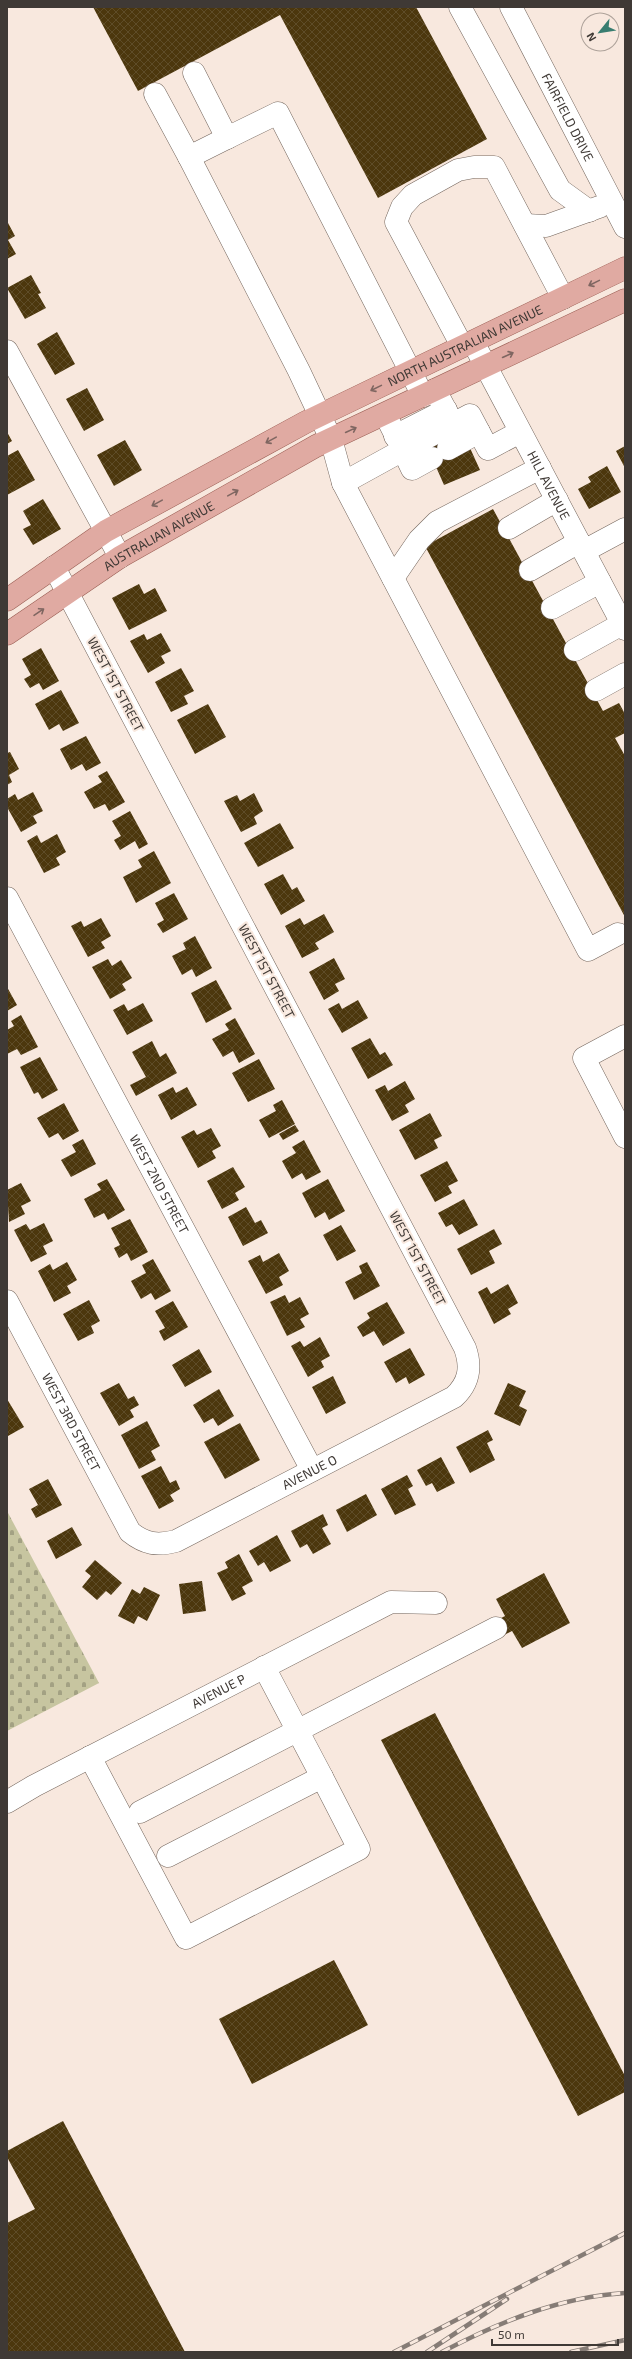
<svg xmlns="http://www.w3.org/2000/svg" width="632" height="2359" viewBox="0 0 632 2359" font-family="'Exo 2',sans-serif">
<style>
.cemetery{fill:url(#cemetery-stones)}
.building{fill:url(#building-cross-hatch)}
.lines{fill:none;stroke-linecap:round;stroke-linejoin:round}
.minor-casing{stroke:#74665d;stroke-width:23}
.major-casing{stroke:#9a5e54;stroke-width:23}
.minor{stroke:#fff;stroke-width:22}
.major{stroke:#e0aaa2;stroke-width:22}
.rail-casing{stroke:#867c76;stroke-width:4.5}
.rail{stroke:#f8e8de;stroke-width:3;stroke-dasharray:9;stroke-linecap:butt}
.oneway{stroke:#7f6661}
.labels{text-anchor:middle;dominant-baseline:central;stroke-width:4;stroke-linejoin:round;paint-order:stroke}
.street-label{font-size:13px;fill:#3f3935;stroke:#f8e8de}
</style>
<defs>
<pattern id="cemetery-stones" width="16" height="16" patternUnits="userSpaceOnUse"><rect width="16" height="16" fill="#c7c5a0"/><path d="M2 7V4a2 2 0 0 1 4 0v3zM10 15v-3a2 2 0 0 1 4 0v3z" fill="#a3a183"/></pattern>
<pattern id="building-cross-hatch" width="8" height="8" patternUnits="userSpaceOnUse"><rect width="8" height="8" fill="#4c370d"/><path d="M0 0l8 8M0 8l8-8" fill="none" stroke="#5e4c28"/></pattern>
</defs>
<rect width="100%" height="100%" fill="#f8e8de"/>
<path class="cemetery" d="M 7,1511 L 99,1683 L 7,1731 Z"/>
<path class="building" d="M 93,7 L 416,7 L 487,139 L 378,198 L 280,15 L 138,91 Z
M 7,221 L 15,236 L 8,240 L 16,254 L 7,259 Z
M 31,275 L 41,293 L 38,294 L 46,308 L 25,319 L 7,288 Z
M 57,332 L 75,364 L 55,375 L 37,344 Z
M 87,388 L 104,420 L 84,431 L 66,399 Z
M 7,432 L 12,441 L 7,444 Z
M 442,437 L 470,448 L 480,470 L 444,485 L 426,444 Z
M 125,440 L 142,470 L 114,486 L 97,455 Z
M 625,446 L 625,468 L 616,451 Z
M 18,450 L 35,480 L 7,495 L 7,456 Z
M 607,466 L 621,492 L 589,509 L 578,489 L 591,482 L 588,477 Z
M 43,499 L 61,529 L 33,545 L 23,529 L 31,525 L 23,511 Z
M 493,509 L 603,711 L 619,703 L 625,714 L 625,733 L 615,738 L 625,756 L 625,917 L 425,546 Z
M 139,584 L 144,594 L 155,588 L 167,611 L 129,630 L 112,598 Z
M 161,633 L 171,651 L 161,656 L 165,663 L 148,673 L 130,641 L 144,634 L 147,640 Z
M 41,648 L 59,681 L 43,690 L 39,683 L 30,688 L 24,679 L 31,675 L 22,659 Z
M 181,668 L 194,691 L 184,696 L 188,704 L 171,712 L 155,682 Z
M 61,690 L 79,723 L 63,731 L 59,724 L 49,730 L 35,704 Z
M 208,704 L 226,737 L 195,754 L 177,720 Z
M 86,736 L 101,763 L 86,771 L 82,764 L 71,770 L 60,749 Z
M 10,752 L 19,769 L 9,775 L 12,782 L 7,785 L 7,753 Z
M 107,771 L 125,802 L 109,811 L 105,804 L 94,809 L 84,792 L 102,782 L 98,776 Z
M 33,792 L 43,811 L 33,816 L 37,823 L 21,832 L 7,807 L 7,799 L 15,794 L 18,800 Z
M 254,793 L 263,811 L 254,817 L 257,824 L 241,832 L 224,801 L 237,795 L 240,801 Z
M 130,811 L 148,844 L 139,849 L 135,841 L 120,850 L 114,840 L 121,836 L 112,821 Z
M 280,823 L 294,848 L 258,867 L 244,843 Z
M 57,834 L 66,852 L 56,858 L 60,865 L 44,873 L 27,841 L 37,835 L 41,843 Z
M 154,851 L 171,883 L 136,903 L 123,877 L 142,867 L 138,860 Z
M 283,874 L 292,890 L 297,887 L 305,901 L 281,915 L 264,884 Z
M 174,893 L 188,919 L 163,933 L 157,924 L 164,920 L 155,903 Z
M 324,914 L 334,932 L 315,943 L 319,949 L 302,958 L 285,926 L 300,918 L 304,925 Z
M 101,918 L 111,936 L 101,942 L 105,948 L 88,957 L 71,926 L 81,921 L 84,927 Z
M 195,936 L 212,968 L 196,977 L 192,969 L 182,975 L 172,956 L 186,949 L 183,943 Z
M 334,958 L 345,979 L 335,984 L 339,991 L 324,1000 L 309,972 Z
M 108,959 L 112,966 L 121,960 L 132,978 L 122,984 L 126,990 L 110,999 L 92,967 Z
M 216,980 L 232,1009 L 206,1023 L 191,993 Z
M 7,987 L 17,1005 L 7,1011 Z
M 358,1000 L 368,1018 L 342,1033 L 328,1009 L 339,1003 L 342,1009 Z
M 143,1003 L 153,1021 L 127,1035 L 113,1010 L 124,1004 L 128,1011 Z
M 21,1015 L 38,1047 L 21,1055 L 17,1049 L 7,1054 L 7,1030 L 14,1026 L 11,1021 Z
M 235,1018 L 255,1054 L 239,1063 L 233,1051 L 223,1057 L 212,1039 L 229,1030 L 225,1024 Z
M 370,1038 L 380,1055 L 385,1052 L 393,1065 L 368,1079 L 351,1048 Z
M 152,1041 L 160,1057 L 166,1053 L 177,1073 L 136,1096 L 130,1085 L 146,1077 L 132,1052 Z
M 40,1057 L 58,1090 L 42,1099 L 38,1092 L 34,1094 L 20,1067 Z
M 259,1059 L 275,1089 L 248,1102 L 232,1073 Z
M 405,1081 L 415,1099 L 405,1105 L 409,1112 L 392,1121 L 375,1090 L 385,1085 L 388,1091 Z
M 173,1087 L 176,1093 L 187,1087 L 197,1105 L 171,1120 L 158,1095 Z
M 282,1100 L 295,1124 L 269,1138 L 259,1120 L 276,1111 L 273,1105 Z
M 64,1103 L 79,1131 L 63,1140 L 58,1133 L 49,1138 L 37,1118 Z
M 430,1113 L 442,1136 L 434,1140 L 438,1148 L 415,1160 L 399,1130 Z
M 295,1125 L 299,1131 L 283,1140 L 279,1134 Z
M 211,1128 L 221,1146 L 212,1151 L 216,1158 L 198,1168 L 181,1137 L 194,1130 L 197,1135 Z
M 83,1139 L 96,1164 L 71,1177 L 61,1160 L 76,1152 L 72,1145 Z
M 304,1140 L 321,1172 L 306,1180 L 302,1173 L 292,1179 L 282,1161 L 296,1153 L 292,1147 Z
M 447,1161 L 458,1181 L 448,1186 L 452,1193 L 435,1202 L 420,1175 Z
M 233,1167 L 245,1187 L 235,1193 L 239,1200 L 222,1209 L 207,1181 Z
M 107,1179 L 125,1210 L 108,1220 L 104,1213 L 94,1218 L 84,1199 L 101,1190 L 97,1184 Z
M 328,1179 L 345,1211 L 329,1220 L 325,1212 L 315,1218 L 302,1193 Z
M 21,1183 L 31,1201 L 21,1206 L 25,1214 L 9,1222 L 7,1190 Z
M 464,1199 L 478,1225 L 459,1235 L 452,1224 L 446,1227 L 438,1213 Z
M 246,1207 L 255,1223 L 261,1220 L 268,1233 L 243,1246 L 228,1217 Z
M 130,1219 L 148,1252 L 131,1261 L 127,1253 L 119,1258 L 114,1248 L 120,1245 L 111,1228 Z
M 44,1223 L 53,1241 L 43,1246 L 47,1254 L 31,1262 L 14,1230 L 26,1224 L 30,1230 Z
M 341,1225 L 356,1251 L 337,1261 L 323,1235 Z
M 494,1229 L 502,1244 L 489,1251 L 495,1263 L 471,1275 L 457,1249 Z
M 279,1253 L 289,1271 L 279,1277 L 283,1285 L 266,1294 L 248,1261 L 260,1255 L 263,1262 Z
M 153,1259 L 171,1291 L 155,1300 L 151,1293 L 141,1299 L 131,1281 L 146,1273 L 142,1265 Z
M 67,1262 L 77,1280 L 67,1286 L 71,1293 L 54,1302 L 38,1271 L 50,1264 L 53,1270 Z
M 367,1262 L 380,1286 L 354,1300 L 345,1282 L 362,1273 L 359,1266 Z
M 508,1284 L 518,1303 L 508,1309 L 511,1314 L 494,1324 L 478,1292 L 487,1287 L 491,1294 Z
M 285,1295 L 289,1303 L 300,1297 L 309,1314 L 300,1319 L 305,1327 L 287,1336 L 270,1302 Z
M 89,1300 L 100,1321 L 91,1326 L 94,1333 L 78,1341 L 63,1314 Z
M 173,1301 L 188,1327 L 164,1341 L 159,1331 L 165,1328 L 155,1311 Z
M 387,1302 L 405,1333 L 383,1346 L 374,1331 L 363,1337 L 357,1327 L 370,1318 L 367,1313 Z
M 320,1337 L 330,1356 L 321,1361 L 324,1367 L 308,1377 L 291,1346 L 300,1341 L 304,1347 Z
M 410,1348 L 425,1375 L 409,1384 L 406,1377 L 396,1383 L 384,1362 Z
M 199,1349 L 212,1372 L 185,1387 L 172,1365 Z
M 333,1376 L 346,1403 L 326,1414 L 312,1387 Z
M 119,1383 L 128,1399 L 134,1396 L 139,1405 L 130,1410 L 134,1417 L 119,1426 L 100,1393 Z
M 508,1383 L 526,1391 L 519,1406 L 527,1410 L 520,1426 L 494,1414 Z
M 219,1389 L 234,1416 L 218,1426 L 213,1418 L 204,1423 L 193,1405 Z
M 7,1399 L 24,1427 L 8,1436 L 7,1435 Z
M 147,1421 L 160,1446 L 151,1451 L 156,1460 L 139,1469 L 121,1435 Z
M 240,1423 L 260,1460 L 225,1479 L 204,1442 Z
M 488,1430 L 493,1440 L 487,1443 L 495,1460 L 470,1473 L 456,1447 Z
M 441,1457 L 455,1483 L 437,1492 L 432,1483 L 426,1486 L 417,1470 Z
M 161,1466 L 170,1483 L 176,1480 L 180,1489 L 170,1495 L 174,1501 L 159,1509 L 141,1476 Z
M 407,1475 L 413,1486 L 408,1489 L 416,1505 L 395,1515 L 381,1489 Z
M 48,1479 L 62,1505 L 36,1518 L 31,1509 L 38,1505 L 29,1489 Z
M 366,1494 L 377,1515 L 347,1532 L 336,1510 Z
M 323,1514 L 328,1525 L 322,1528 L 331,1544 L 313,1554 L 307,1544 L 300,1548 L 291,1531 Z
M 72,1527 L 82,1545 L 56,1559 L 47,1541 Z
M 277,1535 L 291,1561 L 270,1572 L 264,1562 L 258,1566 L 249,1551 Z
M 239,1554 L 253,1581 L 242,1587 L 246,1594 L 232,1601 L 217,1573 L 228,1568 L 225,1562 Z
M 95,1560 L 122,1583 L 111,1595 L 106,1591 L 97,1600 L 82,1587 L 91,1576 L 85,1571 Z
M 544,1573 L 570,1623 L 522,1648 L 512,1631 L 504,1635 L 497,1620 L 505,1616 L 496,1599 Z
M 202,1581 L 206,1611 L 183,1614 L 179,1584 Z
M 144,1587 L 160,1595 L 147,1621 L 138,1616 L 134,1624 L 118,1616 L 132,1589 L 140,1594 Z
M 435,1713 L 625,2076 L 625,2092 L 578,2116 L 381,1740 Z
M 334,1960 L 368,2025 L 252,2084 L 219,2019 Z
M 63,2121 L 185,2352 L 7,2352 L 7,2223 L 35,2209 L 7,2157 L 7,2151 Z"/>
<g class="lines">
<g class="minor-casing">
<g id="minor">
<path d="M 460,7 L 560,190 L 589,211"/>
<path id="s1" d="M 511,7 L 625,227"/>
<path d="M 194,73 L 227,138 L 278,113 L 423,396"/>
<path d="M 155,94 L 189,157 L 227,138"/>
<path d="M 189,157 L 299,371 L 331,439 L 343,483 L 588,950 L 618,934"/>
<path d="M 525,225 L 546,226 L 599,207"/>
<path id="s2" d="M 473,342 L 625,629"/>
<path d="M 462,346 L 396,222 L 402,207 L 413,195 L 458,170 L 474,167 L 494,167 L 563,298"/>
<path d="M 7,351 L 120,557"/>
<path d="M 435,390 L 453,424 L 470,415 L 488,449 L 520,432"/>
<path d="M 395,436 L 446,410"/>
<path d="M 448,449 L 479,432"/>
<path d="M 432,458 L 412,469 L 403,450 L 453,424"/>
<path d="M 343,483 L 403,450 L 385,414"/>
<path d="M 509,528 L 557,500"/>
<path d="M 584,551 L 625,529"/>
<path d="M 530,570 L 579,542"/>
<path d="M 393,578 L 419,540 L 437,522 L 540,468"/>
<path d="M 552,608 L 600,582"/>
<path d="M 575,650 L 622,624"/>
<path d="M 596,690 L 625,674"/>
<path id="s3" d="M 7,898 L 312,1470"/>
<path d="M 625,1036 L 584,1058 L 625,1137"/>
<path id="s4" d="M 7,1301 L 130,1532 C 145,1544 157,1546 176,1541 L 454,1397 C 469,1383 472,1368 465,1348 L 54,567"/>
<path d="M 90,1757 L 186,1938 L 359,1849 L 322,1777"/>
<path id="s5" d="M 7,1802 L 34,1786 L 391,1602 L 436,1603"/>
<path d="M 140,1812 L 496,1628"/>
<path d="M 168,1856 L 322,1777 L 264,1667"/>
</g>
</g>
<g class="major-casing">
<g id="major">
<path id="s6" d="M 7,600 L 106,531 L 306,422 L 625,268"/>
<path id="s7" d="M 7,634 L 120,557 L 316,446 L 625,300"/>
</g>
</g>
<use href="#minor" class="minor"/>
<use href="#major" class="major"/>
<g class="rail-casing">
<path id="rail" d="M 394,2352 L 625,2233
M 427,2352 L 507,2299
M 442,2352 C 499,2322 560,2297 625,2293
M 571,2352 L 625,2340"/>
</g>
<use href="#rail" class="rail"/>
</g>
<defs><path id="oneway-shaft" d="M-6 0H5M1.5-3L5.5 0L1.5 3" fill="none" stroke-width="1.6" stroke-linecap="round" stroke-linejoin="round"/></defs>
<g class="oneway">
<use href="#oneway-shaft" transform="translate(594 283) rotate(154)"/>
<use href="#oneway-shaft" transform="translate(508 355) rotate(-25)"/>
<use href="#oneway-shaft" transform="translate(376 388) rotate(154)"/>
<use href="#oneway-shaft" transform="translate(351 430) rotate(-25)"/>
<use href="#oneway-shaft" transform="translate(271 440) rotate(151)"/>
<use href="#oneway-shaft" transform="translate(233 493) rotate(-29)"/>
<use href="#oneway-shaft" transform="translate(157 503) rotate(151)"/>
<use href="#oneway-shaft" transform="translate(39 612) rotate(-34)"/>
</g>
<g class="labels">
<g class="street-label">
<text stroke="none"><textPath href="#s1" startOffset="124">FAIRFIELD DRIVE</textPath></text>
<text stroke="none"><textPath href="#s6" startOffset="525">NORTH AUSTRALIAN AVENUE</textPath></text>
<text stroke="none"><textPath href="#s2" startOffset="162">HILL AVENUE</textPath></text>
<text stroke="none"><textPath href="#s7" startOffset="181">AUSTRALIAN AVENUE</textPath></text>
<text transform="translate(116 684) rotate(62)">WEST 1ST STREET</text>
<text transform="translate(267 971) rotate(62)">WEST 1ST STREET</text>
<text stroke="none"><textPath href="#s3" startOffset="324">WEST 2ND STREET</textPath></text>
<text transform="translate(418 1258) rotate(62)">WEST 1ST STREET</text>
<text stroke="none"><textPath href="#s4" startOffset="137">WEST 3RD STREET</textPath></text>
<text stroke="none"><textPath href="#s4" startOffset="461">AVENUE O</textPath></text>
<text stroke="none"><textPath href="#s5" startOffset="239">AVENUE P</textPath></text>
</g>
</g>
<rect width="632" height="2359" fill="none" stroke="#3f3935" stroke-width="16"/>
<g transform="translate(600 32) rotate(240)"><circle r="19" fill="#f8e8de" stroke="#aea29a"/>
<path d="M0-3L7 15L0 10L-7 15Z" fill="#397d70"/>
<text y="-6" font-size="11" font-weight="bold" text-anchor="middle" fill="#3f3935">N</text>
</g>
<path d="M492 2339v6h126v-6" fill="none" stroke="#3f3935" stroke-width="2"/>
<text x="498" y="2339" font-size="12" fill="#3f3935" stroke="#f8e8de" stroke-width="3" paint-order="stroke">50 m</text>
</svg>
